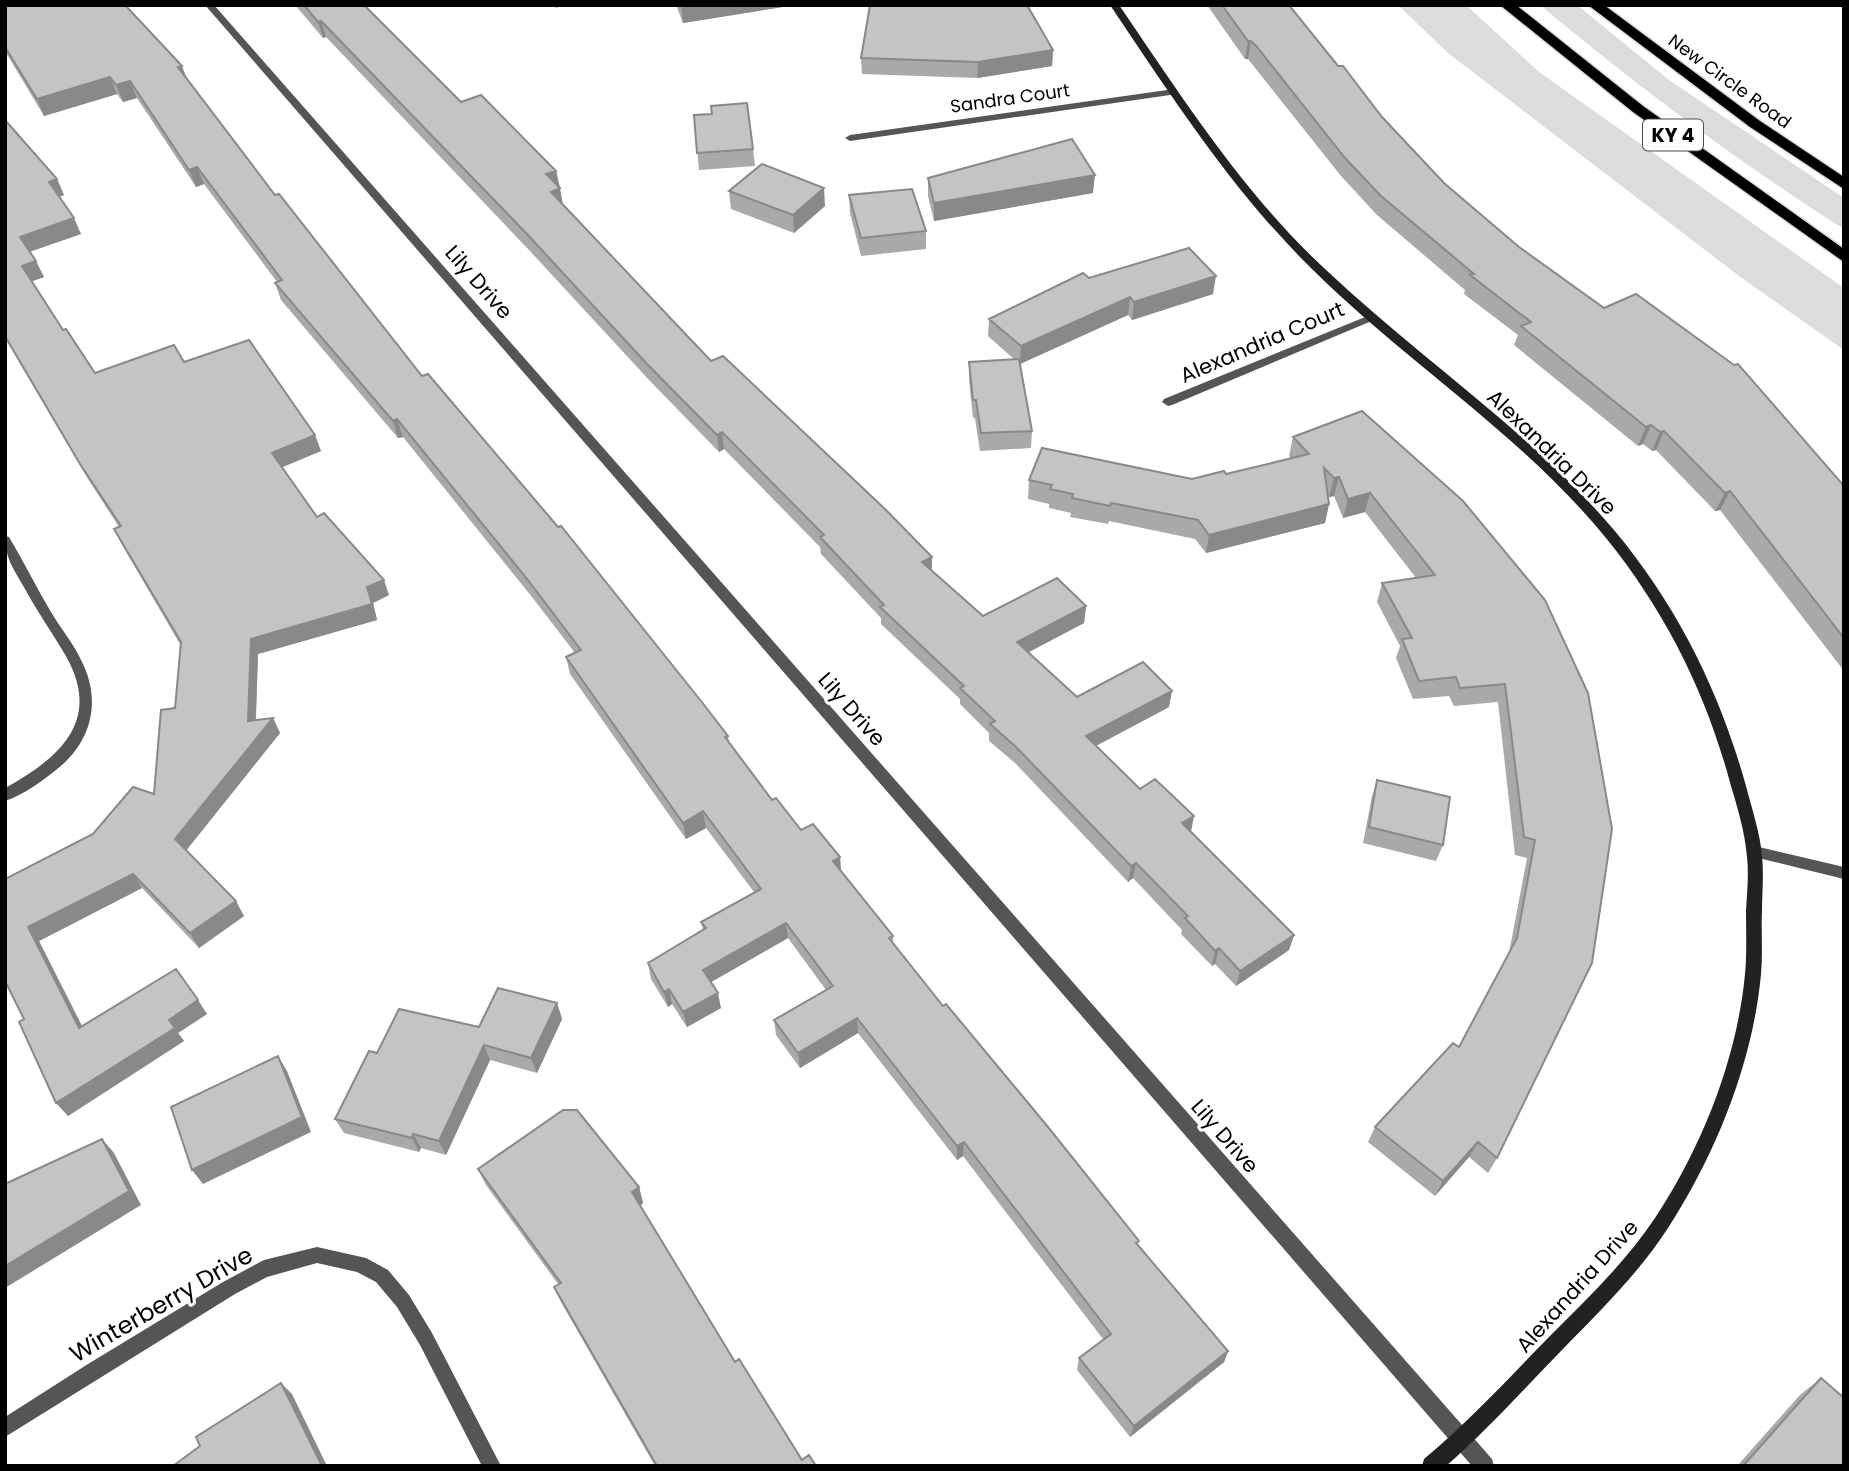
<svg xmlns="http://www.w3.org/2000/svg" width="1849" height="1471" viewBox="0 0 1849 1471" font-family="Poppins,sans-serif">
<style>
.green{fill:#dcdcdc}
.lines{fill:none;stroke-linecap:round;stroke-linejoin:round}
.highway-casing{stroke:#dbdbdb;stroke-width:3}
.street{fill:#555;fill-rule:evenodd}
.secondary{fill:#222;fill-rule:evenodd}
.highway{fill:#000;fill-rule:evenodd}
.wall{fill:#a9a9a9}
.shaded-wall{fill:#898989}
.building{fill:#c4c4c4;stroke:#898989;stroke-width:2}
.labels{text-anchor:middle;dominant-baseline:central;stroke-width:6;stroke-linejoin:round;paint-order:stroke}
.far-street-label{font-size:18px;fill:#000;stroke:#fff}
.shield{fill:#fff;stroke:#4c4c4c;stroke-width:2}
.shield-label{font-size:19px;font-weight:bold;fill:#000}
.street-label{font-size:21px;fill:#000;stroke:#fff}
.near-street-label{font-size:24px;fill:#000;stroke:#fff}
</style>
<rect width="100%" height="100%" fill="#fff"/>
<path class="green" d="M 1398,5 L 1466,5 L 1539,72 L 1844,288 L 1844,350 L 1743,279 L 1448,53 Z
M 1540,5 L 1577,5 L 1669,80 L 1844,198 L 1844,229 C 1738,162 1636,85 1540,5 Z"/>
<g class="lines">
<g class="highway-casing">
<path id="highway" d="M 1500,5 L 1516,5 L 1643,106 L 1844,249 L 1844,262 L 1633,112 Z
M 1588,5 L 1604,5 L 1760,121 L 1844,177 L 1844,189 L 1750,127 Z"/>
</g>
<path class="street" d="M 205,5 L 214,5 L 1492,1459 L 1494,1466 L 1472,1466 Z
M 1174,89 L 1177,90 L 1177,94 L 850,141 L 845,138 L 850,135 Z
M 1370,315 L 1376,318 L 1374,320 L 1172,405 L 1168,406 L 1162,402 L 1164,399 Z
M 5,536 L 9,537 C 24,562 36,587 51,612 C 61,629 74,644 82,662 C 102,702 91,743 56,770 C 41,782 23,795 5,801 L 5,788 C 58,759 102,722 67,658 C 54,635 38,613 25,589 C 14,569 5,559 5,536 Z
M 1755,846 L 1844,867 L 1844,879 L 1750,856 L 1748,852 L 1750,848 Z
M 317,1247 L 366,1258 L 388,1270 L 409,1295 L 432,1333 L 501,1466 L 482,1466 L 420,1345 L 397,1307 L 376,1282 L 357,1272 L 317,1263 L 267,1277 L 235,1294 L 5,1437 L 5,1417 L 88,1364 L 223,1282 L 264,1260 Z"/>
<path class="secondary" d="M 1110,5 L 1119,5 C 1182,97 1243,193 1325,269 C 1419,358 1530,431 1614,530 C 1677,605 1720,692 1746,786 C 1752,809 1760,833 1762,856 C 1764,875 1762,893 1762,911 C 1761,932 1763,953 1761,974 C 1753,1062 1716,1154 1668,1228 C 1639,1273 1599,1312 1561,1351 C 1523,1390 1487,1430 1446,1466 L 1422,1466 L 1424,1459 C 1468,1422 1507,1380 1547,1339 C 1585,1301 1625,1263 1655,1218 C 1702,1147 1737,1059 1745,974 C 1747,953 1746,932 1746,911 C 1747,893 1749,875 1747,857 C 1745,833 1738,809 1731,786 C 1707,695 1666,612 1606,538 C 1522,435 1407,363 1313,270 C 1233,192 1172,97 1110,5 Z"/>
<use href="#highway" class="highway"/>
</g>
<path class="wall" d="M 5,5 L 186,77 L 275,195 L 422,376 L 728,736 L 729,742 L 772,800 L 801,830 L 840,857 L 841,870 L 893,936 L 893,943 L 943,1006 L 1138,1245 L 1228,1351 L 1224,1362 L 1130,1437 L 1077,1370 L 1079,1358 L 1103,1339 L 963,1156 L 957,1160 L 858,1033 L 800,1068 L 776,1035 L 774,1020 L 826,990 L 788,938 L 711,982 L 721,1008 L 687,1027 L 672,1004 L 668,1007 L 651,979 L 648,963 L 703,930 L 701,922 L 754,892 L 706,828 L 686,839 L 570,674 L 566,657 L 575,653 L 532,597 L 403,437 L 398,438 L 281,300 L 275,283 L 277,282 L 204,184 L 196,187 L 137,98 L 123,102 L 117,94 L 44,116 L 5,51 Z
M 295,5 L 364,5 L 461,102 L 556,171 L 563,205 L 711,361 L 932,557 L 932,571 L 983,616 L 1086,606 L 1084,623 L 1028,652 L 1077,697 L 1169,707 L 1096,746 L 1140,789 L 1191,832 L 1294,935 L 1289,950 L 1236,986 L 1215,964 L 1212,966 L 1181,934 L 1182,930 L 1133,878 L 1128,882 L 1015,763 L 989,741 L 989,733 L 960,704 L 960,699 L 881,624 L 881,618 L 821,554 L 820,547 L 724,449 L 719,452 L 650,381 L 529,250 L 326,37 L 323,38 Z
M 546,5 L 558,5 L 558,8 Z
M 676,5 L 795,5 L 683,23 Z
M 1207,5 L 1289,5 L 1338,66 L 1382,117 L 1444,183 L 1519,247 L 1844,486 L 1844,671 L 1720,510 L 1715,511 L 1656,450 L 1652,451 L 1643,444 L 1638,446 L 1514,345 L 1518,335 L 1464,294 L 1465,290 L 1377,215 L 1341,176 L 1248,59 L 1245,59 Z
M 1053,50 L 1052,66 L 977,78 L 862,74 L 861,58 Z
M 712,114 L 753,149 L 755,166 L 699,170 L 694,115 Z
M 5,120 L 57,179 L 64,195 L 59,197 L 81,234 L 30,252 L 44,277 L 32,281 L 63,330 L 95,373 L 184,362 L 321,451 L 282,467 L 317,517 L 389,595 L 373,603 L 377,620 L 258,654 L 256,720 L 273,718 L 280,733 L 186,851 L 244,916 L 199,948 L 142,888 L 39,941 L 82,1026 L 207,1014 L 178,1033 L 184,1041 L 68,1116 L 24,1019 L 5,981 L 93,834 L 154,794 L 175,708 L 180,644 L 122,545 L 114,529 L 119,527 L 88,479 L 5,338 Z
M 928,178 L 1093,193 L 934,221 L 928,196 Z
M 729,191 L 825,206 L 794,233 L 731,209 Z
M 849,195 L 926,231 L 926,249 L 861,256 L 850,213 Z
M 1089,278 L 1213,294 L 1132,320 L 1128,315 L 1020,364 L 1032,431 L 1031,448 L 980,451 L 975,418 L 973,418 L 969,380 L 969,362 L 1015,360 L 988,336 L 989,319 Z
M 1362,411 L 1588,693 L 1497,1158 L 1488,1173 L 1469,1157 L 1435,1196 L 1368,1142 L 1375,1127 L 1459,1047 L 1509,953 L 1527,858 L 1515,855 L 1498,702 L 1454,706 L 1449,696 L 1413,699 L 1396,658 L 1400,646 L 1377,602 L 1382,583 L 1416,578 L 1365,512 L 1343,518 L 1334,496 L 1329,497 L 1328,495 L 1329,504 L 1325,523 L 1206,553 L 1195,539 L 1109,521 L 1108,524 L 1070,517 L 1071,513 L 1049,508 L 1049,504 L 1028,499 L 1029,480 L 1192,479 L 1226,474 L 1291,458 L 1289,456 L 1293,437 Z
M 1377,780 L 1443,845 L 1436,861 L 1363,843 L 1372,796 Z
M 557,1003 L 562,1019 L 537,1073 L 490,1060 L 446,1155 L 421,1148 L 419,1152 L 344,1133 L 335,1119 L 377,1053 L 479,1027 Z
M 478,1169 L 639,1187 L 643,1203 L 640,1206 L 735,1362 L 802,1460 L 816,1466 L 655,1466 L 561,1302 L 554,1287 L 558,1284 L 486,1185 Z
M 1821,1378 L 1844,1466 L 1737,1466 L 1800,1395 Z"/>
<path class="shaded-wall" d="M 681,5 L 795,5 L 683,23 Z
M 321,21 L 326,37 L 323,38 L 318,22 Z
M 1248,41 L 1251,41 L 1248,59 L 1245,59 Z
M 1053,50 L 1052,66 L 977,78 L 978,62 Z
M 182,66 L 188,82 L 178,67 Z
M 110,77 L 117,94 L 44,116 L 37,99 Z
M 130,81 L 137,98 L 123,102 L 116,85 Z
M 197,167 L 204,184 L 196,187 L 189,170 Z
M 556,171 L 560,188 L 546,174 Z
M 1095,175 L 1093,193 L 934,221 L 934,203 Z
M 57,179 L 64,195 L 56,198 L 49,182 Z
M 560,188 L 563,206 L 551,192 Z
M 824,188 L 825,206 L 794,233 L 793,215 Z
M 74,218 L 81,234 L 28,252 L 20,237 Z
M 36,261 L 44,277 L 30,282 L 22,266 Z
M 1216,276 L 1213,294 L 1132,320 L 1134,302 Z
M 1130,297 L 1128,315 L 1020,364 L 1021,346 Z
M 397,419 L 403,437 L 398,438 L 393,421 Z
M 1651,425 L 1643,444 L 1638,446 L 1646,427 Z
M 1664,431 L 1656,450 L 1652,451 L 1660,432 Z
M 722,432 L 724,449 L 719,452 L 717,435 Z
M 315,435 L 321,451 L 278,469 L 272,453 Z
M 1339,477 L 1334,496 L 1329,497 L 1334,478 Z
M 1730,491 L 1720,510 L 1715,511 L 1725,493 Z
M 1370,493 L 1365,512 L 1343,518 L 1348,499 Z
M 1329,504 L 1325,523 L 1206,553 L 1209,535 Z
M 932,557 L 932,574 L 922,562 Z
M 384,580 L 389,595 L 373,603 L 377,620 L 258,654 L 255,736 L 248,721 L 251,639 Z
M 1086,606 L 1084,623 L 1016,659 L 1017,642 Z
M 1172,691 L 1169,707 L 1084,752 L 1086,736 Z
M 273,718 L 280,733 L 183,854 L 175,839 Z
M 703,811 L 706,828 L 686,839 L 683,823 Z
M 1194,816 L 1191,832 L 1182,823 Z
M 840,857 L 841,873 L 833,861 Z
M 1136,863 L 1133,878 L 1128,882 L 1131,866 Z
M 133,874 L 142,888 L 39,941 L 90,1042 L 79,1028 L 28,927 Z
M 236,901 L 244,916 L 199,948 L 190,933 Z
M 786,923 L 788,938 L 706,985 L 703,970 Z
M 1294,935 L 1289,950 L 1236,986 L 1240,971 Z
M 1219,948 L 1215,964 L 1212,966 L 1215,951 Z
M 669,989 L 672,1004 L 668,1007 L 664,992 Z
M 718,993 L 721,1008 L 687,1027 L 683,1012 Z
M 198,1000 L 207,1014 L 178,1033 L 184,1041 L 68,1116 L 56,1103 L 169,1020 Z
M 557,1003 L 562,1019 L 537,1073 L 531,1058 Z
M 857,1018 L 858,1033 L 800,1068 L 798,1053 Z
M 484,1045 L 490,1060 L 446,1155 L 439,1141 Z
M 278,1056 L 287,1071 L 311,1132 L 203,1184 L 192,1170 Z
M 413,1134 L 421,1148 L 419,1152 L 412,1138 Z
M 102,1139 L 114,1153 L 141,1205 L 5,1288 L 5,1266 Z
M 964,1142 L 963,1156 L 957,1160 L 957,1146 Z
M 1478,1142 L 1469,1157 L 1435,1196 L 1443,1181 Z
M 639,1187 L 643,1203 L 637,1208 L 632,1192 Z
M 1228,1351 L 1224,1362 L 1130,1437 L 1134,1426 Z
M 281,1383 L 292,1394 L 327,1466 L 322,1466 Z"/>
<path class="building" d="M 5,5 L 125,5 L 182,66 L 178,67 L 275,195 L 279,194 L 422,376 L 428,374 L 558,527 L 561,526 L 701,701 L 728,736 L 725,737 L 772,800 L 776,798 L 801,830 L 813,824 L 840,857 L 833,861 L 893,936 L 889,938 L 943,1006 L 946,1004 L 1048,1127 L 1139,1241 L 1136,1243 L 1228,1351 L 1134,1426 L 1079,1358 L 1111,1334 L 964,1142 L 957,1146 L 857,1018 L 798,1053 L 774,1020 L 833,986 L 786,923 L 703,970 L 718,993 L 683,1012 L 669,989 L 664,992 L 648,963 L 706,928 L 701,922 L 761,889 L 703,811 L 683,823 L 566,657 L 581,650 L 528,580 L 397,419 L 393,421 L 275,283 L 282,280 L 197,167 L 189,170 L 130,81 L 116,85 L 110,77 L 37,99 L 5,47 Z
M 304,5 L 364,5 L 461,102 L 481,95 L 556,171 L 546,174 L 560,188 L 551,192 L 711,361 L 723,356 L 886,510 L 932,557 L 922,562 L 983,616 L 1057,578 L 1086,606 L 1017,642 L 1077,697 L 1143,662 L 1172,691 L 1086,736 L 1140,789 L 1155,779 L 1194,816 L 1182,823 L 1294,935 L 1240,971 L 1219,948 L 1215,951 L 1185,918 L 1188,916 L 1136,863 L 1131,866 L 1016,747 L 990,724 L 995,721 L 960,688 L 964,686 L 880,607 L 884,605 L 820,537 L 824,535 L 722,432 L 717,435 L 647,364 L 526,233 L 321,21 L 318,22 Z
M 870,5 L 1027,5 L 1053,50 L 978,62 L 861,58 Z
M 1222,5 L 1289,5 L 1338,66 L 1343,66 L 1382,117 L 1444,183 L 1519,247 L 1604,308 L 1636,294 L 1734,365 L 1738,364 L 1844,486 L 1844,638 L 1730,491 L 1725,493 L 1664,431 L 1660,432 L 1651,425 L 1646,427 L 1521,326 L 1531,322 L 1470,275 L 1474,274 L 1381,196 L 1345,158 L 1257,47 L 1251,41 L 1248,41 Z
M 747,103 L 753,149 L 697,153 L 694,115 L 712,114 L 711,106 Z
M 5,120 L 57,179 L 49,182 L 74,218 L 20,237 L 36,261 L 22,266 L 63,330 L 66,329 L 95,373 L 174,345 L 184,362 L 249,340 L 315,435 L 272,453 L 317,517 L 324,513 L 384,580 L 367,587 L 372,604 L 251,639 L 248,721 L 273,718 L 175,839 L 236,901 L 190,933 L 133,874 L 28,927 L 79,1028 L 176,969 L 198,1000 L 169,1020 L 175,1028 L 56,1103 L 19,1022 L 24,1019 L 5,981 L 5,879 L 93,834 L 133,787 L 154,794 L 161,710 L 175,708 L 181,642 L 114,529 L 121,526 L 80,464 L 5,336 Z
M 1072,139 L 1095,175 L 934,203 L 928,178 Z
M 762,164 L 824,188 L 793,215 L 729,191 Z
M 912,189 L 926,231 L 861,238 L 849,195 Z
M 1189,248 L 1216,276 L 1134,302 L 1130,297 L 1021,346 L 989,319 L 1083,273 L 1089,278 Z
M 1019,359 L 1032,431 L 981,433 L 976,400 L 973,400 L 969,362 Z
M 1362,411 L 1463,501 L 1545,600 L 1588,693 L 1612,829 L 1592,963 L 1497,1158 L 1478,1142 L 1443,1181 L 1375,1127 L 1453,1043 L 1459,1047 L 1517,938 L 1535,840 L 1524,837 L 1505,684 L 1460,688 L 1456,677 L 1419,681 L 1402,639 L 1412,638 L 1382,583 L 1435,575 L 1370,493 L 1348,499 L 1339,477 L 1334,478 L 1324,468 L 1329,504 L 1209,535 L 1198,520 L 1111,503 L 1110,506 L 1072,498 L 1073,494 L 1050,489 L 1052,485 L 1029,480 L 1042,448 L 1192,479 L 1224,471 L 1226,474 L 1309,454 L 1293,437 Z
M 1377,780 L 1450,797 L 1443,845 L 1369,827 Z
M 498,988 L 557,1003 L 531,1058 L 484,1045 L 439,1141 L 413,1134 L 412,1138 L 335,1119 L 369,1051 L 377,1053 L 399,1009 L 479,1027 Z
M 278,1056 L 302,1117 L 192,1170 L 171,1107 Z
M 563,1110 L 577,1110 L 639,1187 L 632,1192 L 735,1362 L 739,1359 L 802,1460 L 809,1455 L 816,1466 L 657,1466 L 554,1287 L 561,1283 L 478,1169 Z
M 102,1139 L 129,1191 L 5,1266 L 5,1184 Z
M 1821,1378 L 1844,1398 L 1844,1466 L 1743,1466 Z
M 281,1383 L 322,1466 L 173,1466 L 200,1446 L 196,1437 Z"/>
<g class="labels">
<g class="far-street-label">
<text transform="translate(1730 81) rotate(36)">New Circle Road</text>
<text transform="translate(1010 98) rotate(-8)">Sandra Court</text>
</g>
<rect class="shield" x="1643" y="119.5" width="60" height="31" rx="5"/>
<g class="shield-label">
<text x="1673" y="135">KY 4</text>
</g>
<g class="street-label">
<text transform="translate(479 282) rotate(49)">Lily Drive</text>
<text transform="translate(1262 342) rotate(-23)">Alexandria Court</text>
<text transform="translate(1552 452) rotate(44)">Alexandria Drive</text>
<text transform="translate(852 709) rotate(49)">Lily Drive</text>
<text transform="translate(1225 1136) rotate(49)">Lily Drive</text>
<text transform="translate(1577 1286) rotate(-48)">Alexandria Drive</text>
</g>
<g class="near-street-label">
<text transform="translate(161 1304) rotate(-30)">Winterberry Drive</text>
</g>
</g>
<rect width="1849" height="1471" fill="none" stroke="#000000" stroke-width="14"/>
</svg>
